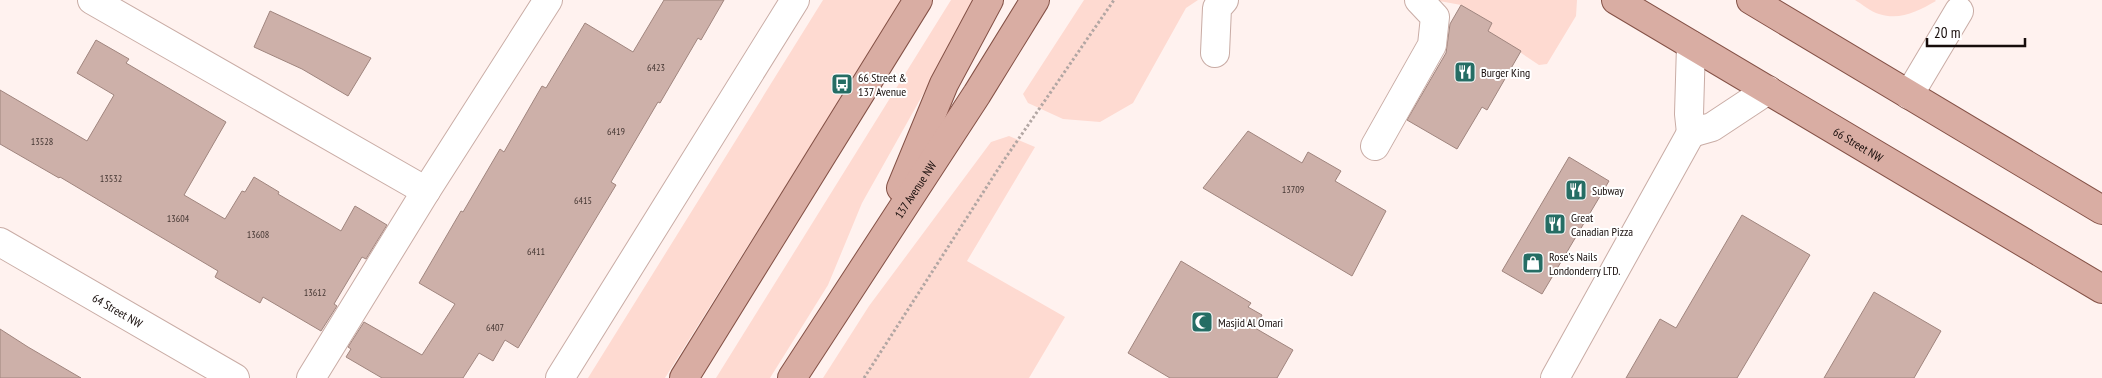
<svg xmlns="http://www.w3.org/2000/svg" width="2102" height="378" viewBox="0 0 2102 378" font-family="'PT Sans Narrow',sans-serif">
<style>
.green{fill:#fedad1}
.building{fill:#cdb0a9;stroke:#a0857e}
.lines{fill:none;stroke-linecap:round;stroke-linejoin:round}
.minor-casing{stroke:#c9aca5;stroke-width:30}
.major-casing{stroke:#845146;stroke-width:30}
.path{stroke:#b2a6a3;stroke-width:3;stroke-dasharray:2.5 2.5;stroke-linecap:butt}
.minor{stroke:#fff;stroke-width:28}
.major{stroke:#d9ada3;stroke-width:28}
.labels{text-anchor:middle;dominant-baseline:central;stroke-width:4;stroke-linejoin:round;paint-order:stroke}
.number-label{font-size:10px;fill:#443632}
.poi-label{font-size:12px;fill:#170d0b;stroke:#fff;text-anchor:start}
.street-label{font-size:12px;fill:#170d0b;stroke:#fff}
</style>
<rect width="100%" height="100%" fill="#fff2ef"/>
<path class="green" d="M 823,0 L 902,0 L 665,378 L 588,378 Z
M 951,0 L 976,0 L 862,203 L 828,285 L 770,378 L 716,378 Z
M 1084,0 L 1198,0 L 1186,8 L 1133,103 L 1100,122 L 1063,119 L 1028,103 L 1023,94 Z
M 1434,0 L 1577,0 L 1576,16 L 1547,64 L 1539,65 L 1488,31 L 1492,23 L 1461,5 Z
M 1855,0 L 1935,0 L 1936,1 C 1918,11 1900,21 1879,14 C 1871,12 1862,4 1855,0 Z
M 1009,136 L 1035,147 L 967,261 L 1065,317 L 1029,378 L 823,378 L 869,306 L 991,142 Z"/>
<path class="building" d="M 664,0 L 724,0 L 701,40 L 698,38 L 660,103 L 658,102 L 611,182 L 616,185 L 518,348 L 505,340 L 493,361 L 479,353 L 463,378 L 382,378 L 346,357 L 351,349 L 348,347 L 364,322 L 422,355 L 455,304 L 419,283 L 461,211 L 463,212 L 500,149 L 504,152 L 542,86 L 546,88 L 585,23 L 633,52 Z
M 1461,5 L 1492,23 L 1488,31 L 1521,51 L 1487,110 L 1482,107 L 1457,149 L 1407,120 L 1446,53 L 1450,24 Z
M 270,11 L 371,58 L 348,96 L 302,69 L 254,47 Z
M 96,40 L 129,59 L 126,63 L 226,122 L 184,195 L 225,219 L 242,191 L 245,192 L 254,177 L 279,192 L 278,194 L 341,231 L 355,206 L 387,225 L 366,259 L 362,257 L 334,304 L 337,306 L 321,331 L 263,297 L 260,303 L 215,277 L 218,271 L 60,177 L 59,178 L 0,144 L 0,90 L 87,141 L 114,95 L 77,73 Z
M 1248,131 L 1302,163 L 1308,152 L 1341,171 L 1335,181 L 1386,211 L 1352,276 L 1203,188 Z
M 1569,157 L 1609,181 L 1542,294 L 1502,271 Z
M 1742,215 L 1810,255 L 1737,378 L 1626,378 L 1660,319 L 1676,328 Z
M 1181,261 L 1251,303 L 1248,307 L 1262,315 L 1255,328 L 1293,350 L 1277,378 L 1170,378 L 1128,353 Z
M 1874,292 L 1941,331 L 1914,378 L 1824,378 Z
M 0,329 L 28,347 L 81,378 L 0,378 Z"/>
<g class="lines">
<g class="minor-casing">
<g id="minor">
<path d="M 92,0 L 426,191"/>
<path d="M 1691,45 L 1689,114 L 1691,133 L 1712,127 L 1768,90"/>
<path d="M 1215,53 L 1217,8 L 1224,0"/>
<path d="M 1909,95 L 1959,11"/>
<path d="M 1375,146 L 1432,45 L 1435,17 L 1419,0"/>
<path id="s1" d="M 0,242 L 235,378"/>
<path d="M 311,378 L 426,191 L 548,0"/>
<path d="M 560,378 L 795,0"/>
<path d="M 1555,378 L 1691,133"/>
</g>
</g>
<g class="major-casing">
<g id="major">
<path id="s2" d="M 1616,0 L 2102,289"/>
<path d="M 1751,0 L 2102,210"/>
<path d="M 901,188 L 944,84 L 989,0"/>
<path d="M 684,378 L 918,0"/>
<path id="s3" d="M 792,378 L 977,94 L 1035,0"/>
</g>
</g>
<path class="path" d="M 864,378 L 1002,163 L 1114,0"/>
<use href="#minor" class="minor"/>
<use href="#major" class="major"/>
</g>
<defs>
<g id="restaurant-square" transform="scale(1.125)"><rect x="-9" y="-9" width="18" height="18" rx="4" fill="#256d64" stroke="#fff"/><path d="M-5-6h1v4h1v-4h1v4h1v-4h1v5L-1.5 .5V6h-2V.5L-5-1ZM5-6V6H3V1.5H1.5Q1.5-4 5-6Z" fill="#fff"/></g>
<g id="bus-square" transform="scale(1.125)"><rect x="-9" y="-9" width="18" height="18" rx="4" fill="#256d64" stroke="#fff"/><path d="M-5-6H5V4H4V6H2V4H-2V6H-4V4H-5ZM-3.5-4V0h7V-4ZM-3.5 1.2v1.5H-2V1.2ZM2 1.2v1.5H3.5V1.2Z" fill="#fff"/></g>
<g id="shop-square" transform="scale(1.125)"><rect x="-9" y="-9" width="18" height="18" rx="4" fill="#256d64" stroke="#fff"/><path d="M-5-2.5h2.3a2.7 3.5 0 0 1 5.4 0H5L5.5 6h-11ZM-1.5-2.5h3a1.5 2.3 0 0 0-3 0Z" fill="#fff"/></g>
<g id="mosque-square" transform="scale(1.125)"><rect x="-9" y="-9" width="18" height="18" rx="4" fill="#256d64" stroke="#fff"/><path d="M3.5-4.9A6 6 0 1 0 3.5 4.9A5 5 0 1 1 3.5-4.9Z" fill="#fff"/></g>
</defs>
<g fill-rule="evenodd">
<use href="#restaurant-square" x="1465" y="72"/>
<use href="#bus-square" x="842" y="84"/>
<use href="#restaurant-square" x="1576" y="190"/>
<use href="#restaurant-square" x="1555" y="224"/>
<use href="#shop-square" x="1533" y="263"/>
<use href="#mosque-square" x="1202" y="322"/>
</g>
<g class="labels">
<g class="number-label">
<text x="656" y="67">6423</text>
<text x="616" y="131">6419</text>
<text x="42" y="141">13528</text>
<text x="111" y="178">13532</text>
<text x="1293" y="189">13709</text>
<text x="583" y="200">6415</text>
<text x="178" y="218">13604</text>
<text x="258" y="234">13608</text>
<text x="536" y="251">6411</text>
<text x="315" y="292">13612</text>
<text x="495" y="327">6407</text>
</g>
<g class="poi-label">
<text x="1481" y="72">Burger King</text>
<text x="858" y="77">66 Street &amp;<tspan x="858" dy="14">137 Avenue</tspan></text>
<text x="1592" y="190">Subway</text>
<text x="1571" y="217">Great<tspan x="1571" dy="14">Canadian Pizza</tspan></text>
<text x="1549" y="256">Rose's Nails<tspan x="1549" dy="14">Londonderry LTD.</tspan></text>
<text x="1218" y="322">Masjid Al Omari</text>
</g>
<g class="street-label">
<text stroke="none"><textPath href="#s2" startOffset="282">66 Street NW</textPath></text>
<text stroke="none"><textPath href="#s3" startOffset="225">137 Avenue NW</textPath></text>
<text stroke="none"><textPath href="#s1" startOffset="136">64 Street NW</textPath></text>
</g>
</g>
<path d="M1927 38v8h98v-8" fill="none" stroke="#170d0b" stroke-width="2.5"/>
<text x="1934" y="38" font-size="15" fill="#170d0b" stroke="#ffffff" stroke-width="4" paint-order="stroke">20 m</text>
</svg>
